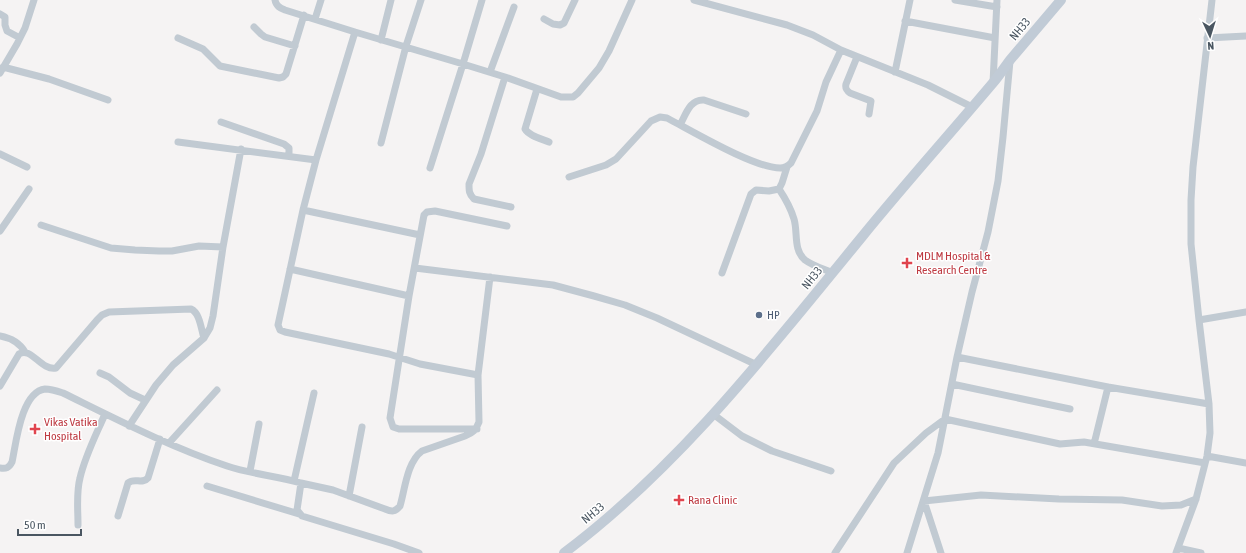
<svg xmlns="http://www.w3.org/2000/svg" width="1246" height="553" viewBox="0 0 1246 553" font-family="'Asap Condensed',sans-serif">
<style>
.lines{fill:none;stroke-linecap:round;stroke-linejoin:round}
.minor{stroke:#c1cad2;stroke-width:7}
.secondary{stroke:#c1cbd6;stroke-width:10}
.health-dot{fill:#e0444e;stroke:#fff;stroke-width:1.5}
.service-dot{fill:#5c6f8a;stroke:#fff;stroke-width:1.5}
.labels{text-anchor:middle;dominant-baseline:central;stroke-width:3;stroke-linejoin:round;paint-order:stroke}
.street-label{font-size:12px;fill:#4a5661;stroke:#fff}
.health-label{font-size:12px;fill:#be3a42;stroke:#fff;text-anchor:start}
.service-label{font-size:12px;fill:#4e5e75;stroke:#fff;text-anchor:start}
</style>
<rect width="100%" height="100%" fill="#f5f3f3"/>
<g class="lines">
<path class="minor" d="M 275,0 C 276,6 280,8 285,10 L 355,32
M 694,0 L 787,25 L 813,35 L 841,50 L 928,85 L 972,107
M 955,0 L 997,7
M 0,14 L 5,17 L 5,25 L 7,31 L 20,38
M 315,19 L 321,0
M 544,19 L 553,24 L 560,25 L 564,23 L 575,0
M 905,21 L 995,38
M 254,27 L 261,34 L 265,37 L 295,46
M 178,38 L 203,49 L 220,66 L 279,78 L 283,77 L 286,74 L 304,15
M 1207,38 L 1246,36
M 381,40 L 391,0
M 857,57 L 846,84 C 845,88 846,90 850,93 L 871,101 L 869,114
M 3,67 L 49,79 L 108,100
M 490,72 L 514,7
M 895,72 L 910,0
M 0,73 L 17,44 L 25,28 L 34,0
M 505,77 L 481,154 L 469,184 C 469,191 469,194 474,199 L 511,207
M 993,83 L 997,0
M 537,89 L 525,129 C 529,136 542,139 549,142
M 221,122 L 284,144 L 289,148 L 289,156
M 680,125 C 686,114 690,99 704,100 L 746,114
M 178,142 L 316,160
M 381,143 L 406,46 L 421,0
M 0,154 L 27,167
M 430,168 L 463,64 L 505,77 L 561,97 L 573,97 L 578,93 L 599,68 L 609,51 L 632,0
M 569,177 L 606,165 L 616,159 L 651,121 L 660,117 L 667,118 C 692,131 754,168 780,168 C 785,168 788,166 791,163 L 817,111 L 826,82 L 841,50
M 779,189 C 785,198 791,209 794,219 C 798,232 793,250 805,260 C 813,266 824,269 833,273
M 303,210 L 420,235
M 41,225 L 111,248 L 135,250 L 159,251 L 172,251 L 199,246 L 223,247
M 0,231 L 29,189
M 415,268 L 553,285 L 594,296 L 625,305 L 657,318 L 757,365
M 290,269 L 409,296
M 722,273 L 751,194 L 756,190 L 769,191 L 779,189 L 782,183 L 787,167
M 1199,320 L 1246,312
M 0,336 C 11,338 19,342 25,352
M 957,357 L 1108,387 L 1209,404
M 100,373 L 109,377 L 130,393 L 145,400
M 478,375 L 420,364 L 389,354 L 285,332 L 280,330 L 278,325 L 303,210 L 316,160 L 355,32 L 463,64 L 482,0
M 952,384 L 1070,409
M 0,386 L 19,354 C 31,346 41,371 56,368 L 97,320 L 102,315 L 109,312 L 191,309 C 200,313 201,329 204,338
M 713,414 L 742,436 L 772,451 L 831,471
M 129,426 L 156,385 L 173,365 L 204,338 L 210,328 L 213,316 L 223,247 L 241,149
M 477,429 L 399,429 L 393,427 L 390,418 L 409,296 L 424,215 L 427,212 L 435,211 L 507,226
M 169,443 L 217,390
M 1094,444 L 1108,387
M 1207,456 L 1246,463
M 0,468 C 6,469 9,468 12,462 C 16,444 21,392 45,389 C 51,389 57,391 63,393 C 116,419 170,447 227,466 C 251,474 277,476 301,483 L 297,510 L 302,516 L 394,544 L 419,553
M 250,471 L 259,424
M 294,481 L 314,393
M 301,483 L 333,490 L 385,509 C 392,512 395,512 400,506 C 405,489 407,462 422,451 L 465,436 C 473,433 476,430 479,422 L 478,375 L 490,277
M 207,486 L 299,514
M 349,496 L 362,427
M 118,516 L 128,483 C 135,477 142,485 148,478 L 160,439
M 78,525 C 78,509 76,493 80,478 C 85,456 96,435 105,414
M 1178,548 L 1201,553
M 835,553 L 894,463 L 926,433 L 945,419 L 1060,444 L 1084,442 L 1205,463
M 907,553 L 938,453 L 957,357 L 972,292 L 988,232 L 998,181 L 1003,137 L 1010,61
M 941,553 L 924,501 L 981,495 L 1059,499 L 1122,500 L 1162,506 L 1181,505 L 1196,499
M 1176,553 L 1196,499 L 1207,456 L 1210,433 L 1209,404 L 1199,320 L 1191,244 L 1191,200 L 1193,167 L 1212,0"/>
<path class="secondary" d="M 564,553 C 680,466 770,349 861,238 C 904,185 949,135 992,84 C 999,76 1004,68 1010,60 C 1027,40 1044,20 1061,0"/>
</g>
<g class="health-dot">
<path d="M905 257h4v4h4v4h-4v4h-4v-4h-4v-4h4z"/>
<path d="M33 423h4v4h4v4h-4v4h-4v-4h-4v-4h4z"/>
<path d="M677 494h4v4h4v4h-4v4h-4v-4h-4v-4h4z"/>
</g>
<circle class="service-dot" cx="759" cy="315" r="4"/>
<g class="labels">
<g class="street-label">
<text transform="translate(1020 29) rotate(-50)">NH33</text>
<text transform="translate(812 278) rotate(-51)">NH33</text>
<text transform="translate(593 513) rotate(-40)">NH33</text>
</g>
<g class="health-label">
<text x="916" y="256">MDLM Hospital &amp;<tspan x="916" dy="14">Research Centre</tspan></text>
<text x="44" y="422">Vikas Vatika<tspan x="44" dy="14">Hospital</tspan></text>
<text x="688" y="500">Rana Clinic</text>
</g>
<g class="service-label">
<text x="767" y="315">HP</text>
</g>
</g>
<g transform="translate(1210 36) rotate(176)" stroke="#ffffff" stroke-width="3" paint-order="stroke">
<path d="M0-3L7 15L0 10L-7 15Z" fill="#4a5661"/>
<text y="-6" font-size="11" font-weight="bold" text-anchor="middle" fill="#4a5661">N</text>
</g>
<path d="M18 529v6h63v-6" fill="none" stroke="#4a5661" stroke-width="2"/>
<text x="24" y="529" font-size="12" fill="#4a5661" stroke="#ffffff" stroke-width="3" paint-order="stroke">50 m</text>
</svg>
